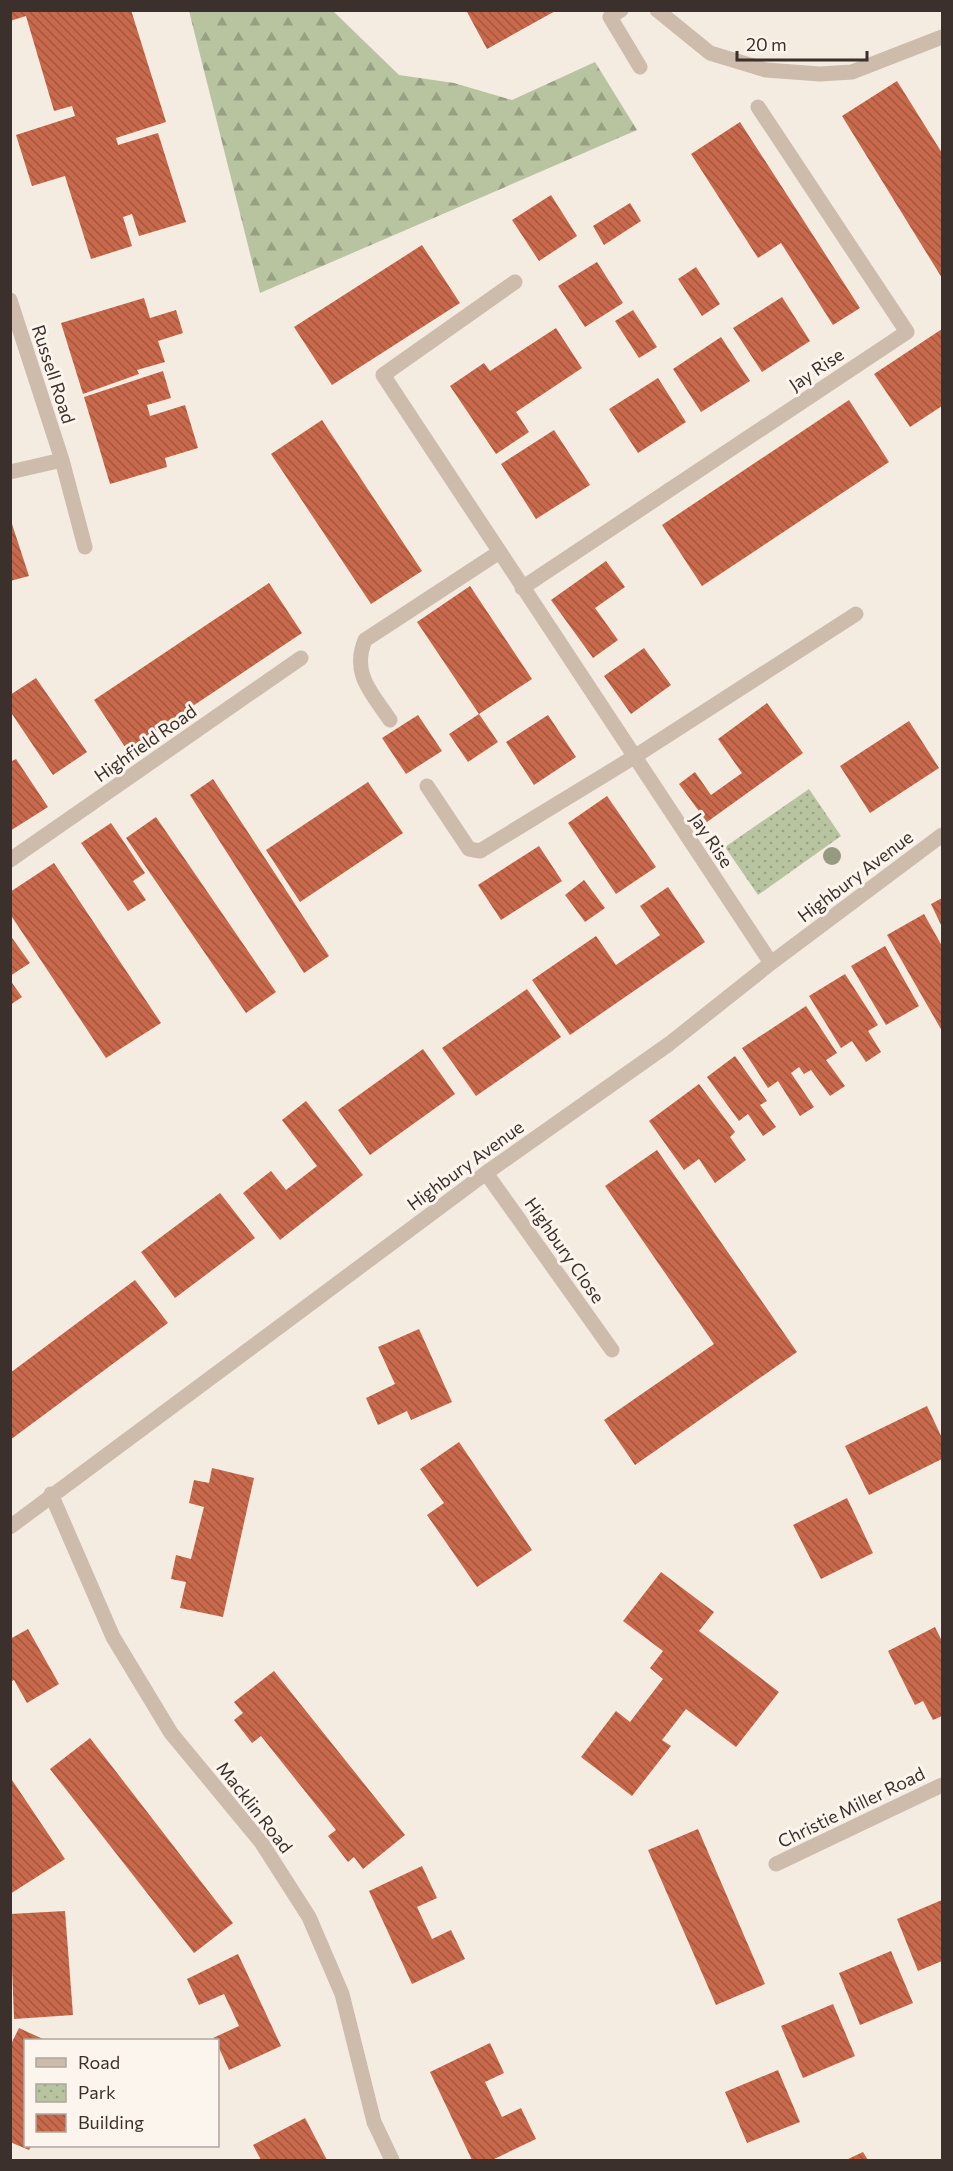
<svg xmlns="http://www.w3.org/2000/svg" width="953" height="2171" viewBox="0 0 953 2171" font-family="Commissioner,sans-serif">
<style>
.forest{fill:url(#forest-firs)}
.park{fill:url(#park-dots)}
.building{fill:url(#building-back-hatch)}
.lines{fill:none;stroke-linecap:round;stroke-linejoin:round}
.minor{stroke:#cdbbac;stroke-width:15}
.tree{fill:#969b7f}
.labels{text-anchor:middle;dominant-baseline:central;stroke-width:6;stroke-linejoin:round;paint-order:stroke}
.street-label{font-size:18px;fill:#3b302b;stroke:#fbf5ee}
</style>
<defs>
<pattern id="forest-firs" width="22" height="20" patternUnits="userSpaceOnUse" patternTransform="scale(1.5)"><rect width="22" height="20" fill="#b8c4a0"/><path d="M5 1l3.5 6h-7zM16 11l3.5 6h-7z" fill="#97a083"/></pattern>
<pattern id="park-dots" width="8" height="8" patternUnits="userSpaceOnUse" patternTransform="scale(1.5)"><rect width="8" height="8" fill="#b8c4a0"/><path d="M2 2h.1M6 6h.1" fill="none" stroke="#97a083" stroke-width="1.8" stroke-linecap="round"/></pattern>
<pattern id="building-back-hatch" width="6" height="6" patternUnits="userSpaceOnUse" patternTransform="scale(1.5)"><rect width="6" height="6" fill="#c8694b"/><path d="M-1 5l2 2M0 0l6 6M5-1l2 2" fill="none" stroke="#a4573f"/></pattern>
</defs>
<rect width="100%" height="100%" fill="#f4ebe1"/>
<path class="forest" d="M 189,11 L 333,11 L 399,75 L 454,83 L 512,100 L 595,62 L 637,130 L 260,293 Z"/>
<path class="park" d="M 809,789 L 841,836 L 758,895 L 725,847 Z"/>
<path class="building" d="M 10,10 L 131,10 L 166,122 L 116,138 L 118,145 L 158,133 L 186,222 L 139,236 L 132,214 L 123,217 L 132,246 L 91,259 L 65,176 L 32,186 L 16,135 L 75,116 L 72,106 L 54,111 L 26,16 L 10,21 Z
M 466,10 L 557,10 L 487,49 Z
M 897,81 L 942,153 L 942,278 L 842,116 Z
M 740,122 L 860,308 L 833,325 L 781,243 L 758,258 L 691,154 Z
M 551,195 L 577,236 L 539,261 L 512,220 Z
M 630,203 L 641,221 L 604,245 L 593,226 Z
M 422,245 L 460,303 L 332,385 L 294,327 Z
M 597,262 L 623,303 L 585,327 L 558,286 Z
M 696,267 L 720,304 L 702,316 L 678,279 Z
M 782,297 L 810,341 L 762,372 L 733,328 Z
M 144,298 L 150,318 L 176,310 L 183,333 L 158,341 L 165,362 L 137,370 L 139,374 L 83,394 L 61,323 Z
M 633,310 L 657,347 L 639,358 L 615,321 Z
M 556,328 L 582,368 L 516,412 L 529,432 L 496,454 L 450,386 L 484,363 L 490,371 Z
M 942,329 L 942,406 L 910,427 L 874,374 Z
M 721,337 L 750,381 L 701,412 L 673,369 Z
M 163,371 L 171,398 L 147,405 L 150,416 L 185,405 L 198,448 L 165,458 L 167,467 L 110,484 L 84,397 Z
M 658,378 L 686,422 L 638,453 L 609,409 Z
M 849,400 L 889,462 L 702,586 L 662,525 Z
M 322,420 L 422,571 L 371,604 L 271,454 Z
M 554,430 L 590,485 L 536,519 L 501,464 Z
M 10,518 L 29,576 L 10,581 Z
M 606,561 L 625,587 L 595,608 L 618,640 L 593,658 L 551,600 Z
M 269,583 L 302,633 L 127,750 L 94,700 Z
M 470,586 L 532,679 L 479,714 L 498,742 L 468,762 L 449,734 L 479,714 L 417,622 Z
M 644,648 L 671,685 L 631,714 L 604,676 Z
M 36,678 L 87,752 L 53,775 L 10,711 L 10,695 Z
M 767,703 L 803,753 L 707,822 L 679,784 L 695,772 L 711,795 L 742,773 L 718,739 Z
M 418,715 L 442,751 L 406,774 L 382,738 Z
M 548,715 L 576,757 L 534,785 L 506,742 Z
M 909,721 L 939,768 L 870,813 L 840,766 Z
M 16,759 L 48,807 L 10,831 L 10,762 Z
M 213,779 L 329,956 L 304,973 L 190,795 Z
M 368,782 L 403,833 L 300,902 L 266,850 Z
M 607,796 L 656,867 L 616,894 L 568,823 Z
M 156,817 L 276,992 L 246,1013 L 126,838 Z
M 111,823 L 145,873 L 133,881 L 146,900 L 128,911 L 81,843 Z
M 539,846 L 562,881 L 501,920 L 478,885 Z
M 54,863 L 161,1023 L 106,1058 L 10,914 L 10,892 Z
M 584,880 L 605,908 L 585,922 L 565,895 Z
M 668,887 L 705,942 L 570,1035 L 532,980 L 596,936 L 616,965 L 660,935 L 640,906 Z
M 942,898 L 942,927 L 931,904 Z
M 924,914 L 942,946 L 942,1031 L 887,935 Z
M 10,935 L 30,963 L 10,976 Z
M 885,946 L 919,1006 L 886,1025 L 851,966 Z
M 845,974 L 878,1025 L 868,1031 L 881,1052 L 866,1062 L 852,1041 L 841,1048 L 809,996 Z
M 10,980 L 22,997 L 10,1005 Z
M 527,989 L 561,1037 L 476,1096 L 442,1048 Z
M 806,1006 L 837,1053 L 826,1060 L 845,1086 L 830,1096 L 811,1070 L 804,1074 L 799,1067 L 791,1073 L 814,1107 L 800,1116 L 778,1081 L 768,1088 L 742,1048 Z
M 423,1049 L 455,1094 L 370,1155 L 338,1110 Z
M 735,1056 L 767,1101 L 760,1105 L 776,1127 L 763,1136 L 748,1114 L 739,1121 L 707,1077 Z
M 699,1084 L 735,1132 L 730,1137 L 746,1160 L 715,1183 L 699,1159 L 684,1170 L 649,1121 Z
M 306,1101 L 363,1175 L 280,1240 L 243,1193 L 271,1171 L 286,1190 L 317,1166 L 282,1120 Z
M 657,1150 L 797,1352 L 635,1465 L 604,1420 L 714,1344 L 605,1186 Z
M 220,1193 L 255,1238 L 175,1298 L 141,1252 Z
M 135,1280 L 168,1323 L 10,1440 L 10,1373 Z
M 419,1329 L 452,1402 L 411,1420 L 407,1411 L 378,1425 L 366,1398 L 395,1384 L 378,1347 Z
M 927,1406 L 942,1438 L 942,1459 L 869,1495 L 845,1446 Z
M 459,1442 L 532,1550 L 477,1587 L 427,1515 L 444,1503 L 420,1469 Z
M 212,1468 L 254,1478 L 223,1617 L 180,1608 L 186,1582 L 171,1579 L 176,1555 L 191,1559 L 204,1507 L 189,1503 L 194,1480 L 209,1483 Z
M 847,1498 L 873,1553 L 821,1579 L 793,1525 Z
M 661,1572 L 714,1612 L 699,1631 L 779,1692 L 736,1747 L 686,1709 L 662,1740 L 671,1746 L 632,1796 L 581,1757 L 616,1711 L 630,1722 L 663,1679 L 650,1668 L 663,1651 L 623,1621 Z
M 935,1627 L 942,1641 L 942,1716 L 933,1720 L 923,1701 L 915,1705 L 888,1651 Z
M 28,1629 L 59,1684 L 27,1703 L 14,1680 L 10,1682 L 10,1639 Z
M 274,1671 L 405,1835 L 363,1869 L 354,1857 L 348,1862 L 328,1836 L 336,1830 L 261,1736 L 252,1743 L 234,1720 L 243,1713 L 234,1702 Z
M 90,1738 L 233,1923 L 194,1953 L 50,1769 Z
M 10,1777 L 65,1859 L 10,1894 Z
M 698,1829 L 765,1984 L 716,2005 L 648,1850 Z
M 422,1866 L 437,1898 L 417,1907 L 432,1939 L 451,1930 L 465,1959 L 412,1984 L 369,1891 Z
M 942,1900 L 942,1961 L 918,1971 L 897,1919 Z
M 65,1911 L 73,2015 L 14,2019 L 10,1914 Z
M 891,1951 L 913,2003 L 860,2025 L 839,1973 Z
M 238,1954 L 281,2046 L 229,2070 L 218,2046 L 218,2040 L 213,2038 L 239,2026 L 233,2013 L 224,1994 L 199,2005 L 187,1979 Z
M 833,2004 L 855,2056 L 803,2078 L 781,2026 Z
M 19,2028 L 45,2040 L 26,2040 L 26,2146 L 31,2146 L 29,2150 L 10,2142 L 10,2046 Z
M 490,2043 L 504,2073 L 485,2082 L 502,2117 L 521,2108 L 536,2139 L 492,2160 L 472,2160 L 430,2072 Z
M 778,2070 L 800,2122 L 747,2143 L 725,2092 Z
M 305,2118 L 327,2160 L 261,2160 L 253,2145 Z
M 863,2152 L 868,2160 L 846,2160 Z"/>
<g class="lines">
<path class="minor" d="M 621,10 L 610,17 L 640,67
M 657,10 L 710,53 L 766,70 L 820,74 L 852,72 L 942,37
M 515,282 L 383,375 L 771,963
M 10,300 L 62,460 L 85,547
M 10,472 L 62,460
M 522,588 L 907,332 L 758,107
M 390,720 C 372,693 351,674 365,640 L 498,553
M 427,786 L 469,849 L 480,851 L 634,757 L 856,614
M 10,860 L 301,658
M 486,1173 L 612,1350
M 51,1494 L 113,1637 L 171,1733 L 261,1842 L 309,1917 L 342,1994 L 374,2122 L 392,2160
M 10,1527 L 486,1173 L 669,1044 L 771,963 L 942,835
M 776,1864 L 942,1785"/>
</g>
<circle class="tree" cx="832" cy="856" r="9"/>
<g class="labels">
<g class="street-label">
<text transform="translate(816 369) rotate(-34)">Jay Rise</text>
<text transform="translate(54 374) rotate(72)">Russell Road</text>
<text transform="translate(145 743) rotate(-35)">Highfield Road</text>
<text transform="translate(712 840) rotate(56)">Jay Rise</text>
<text transform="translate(855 876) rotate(-37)">Highbury Avenue</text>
<text transform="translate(465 1165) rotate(-36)">Highbury Avenue</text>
<text transform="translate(565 1250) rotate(55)">Highbury Close</text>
<text transform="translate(255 1807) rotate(52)">Macklin Road</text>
<text transform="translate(851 1807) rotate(-26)">Christie Miller Road</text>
</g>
</g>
<rect width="953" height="2171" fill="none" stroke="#3b302b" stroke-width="24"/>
<rect x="24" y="2039" width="195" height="108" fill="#fbf5ee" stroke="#aea6a0" stroke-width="1.5"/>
<rect x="36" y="2058" width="30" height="9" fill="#cdbbac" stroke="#aea6a0" stroke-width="1.5"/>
<text x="78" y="2069" font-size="18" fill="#3b302b">Road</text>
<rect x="36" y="2084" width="30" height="18" fill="url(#park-dots)" stroke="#aea6a0" stroke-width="1.5"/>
<text x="78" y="2099" font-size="18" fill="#3b302b">Park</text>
<rect x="36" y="2114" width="30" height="18" fill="url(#building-back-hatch)" stroke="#aea6a0" stroke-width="1.5"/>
<text x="78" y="2129" font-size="18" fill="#3b302b">Building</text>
<path d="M737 51v9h130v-9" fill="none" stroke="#3b302b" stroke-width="3"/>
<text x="746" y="51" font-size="18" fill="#3b302b" stroke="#fbf5ee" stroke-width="4.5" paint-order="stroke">20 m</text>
</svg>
